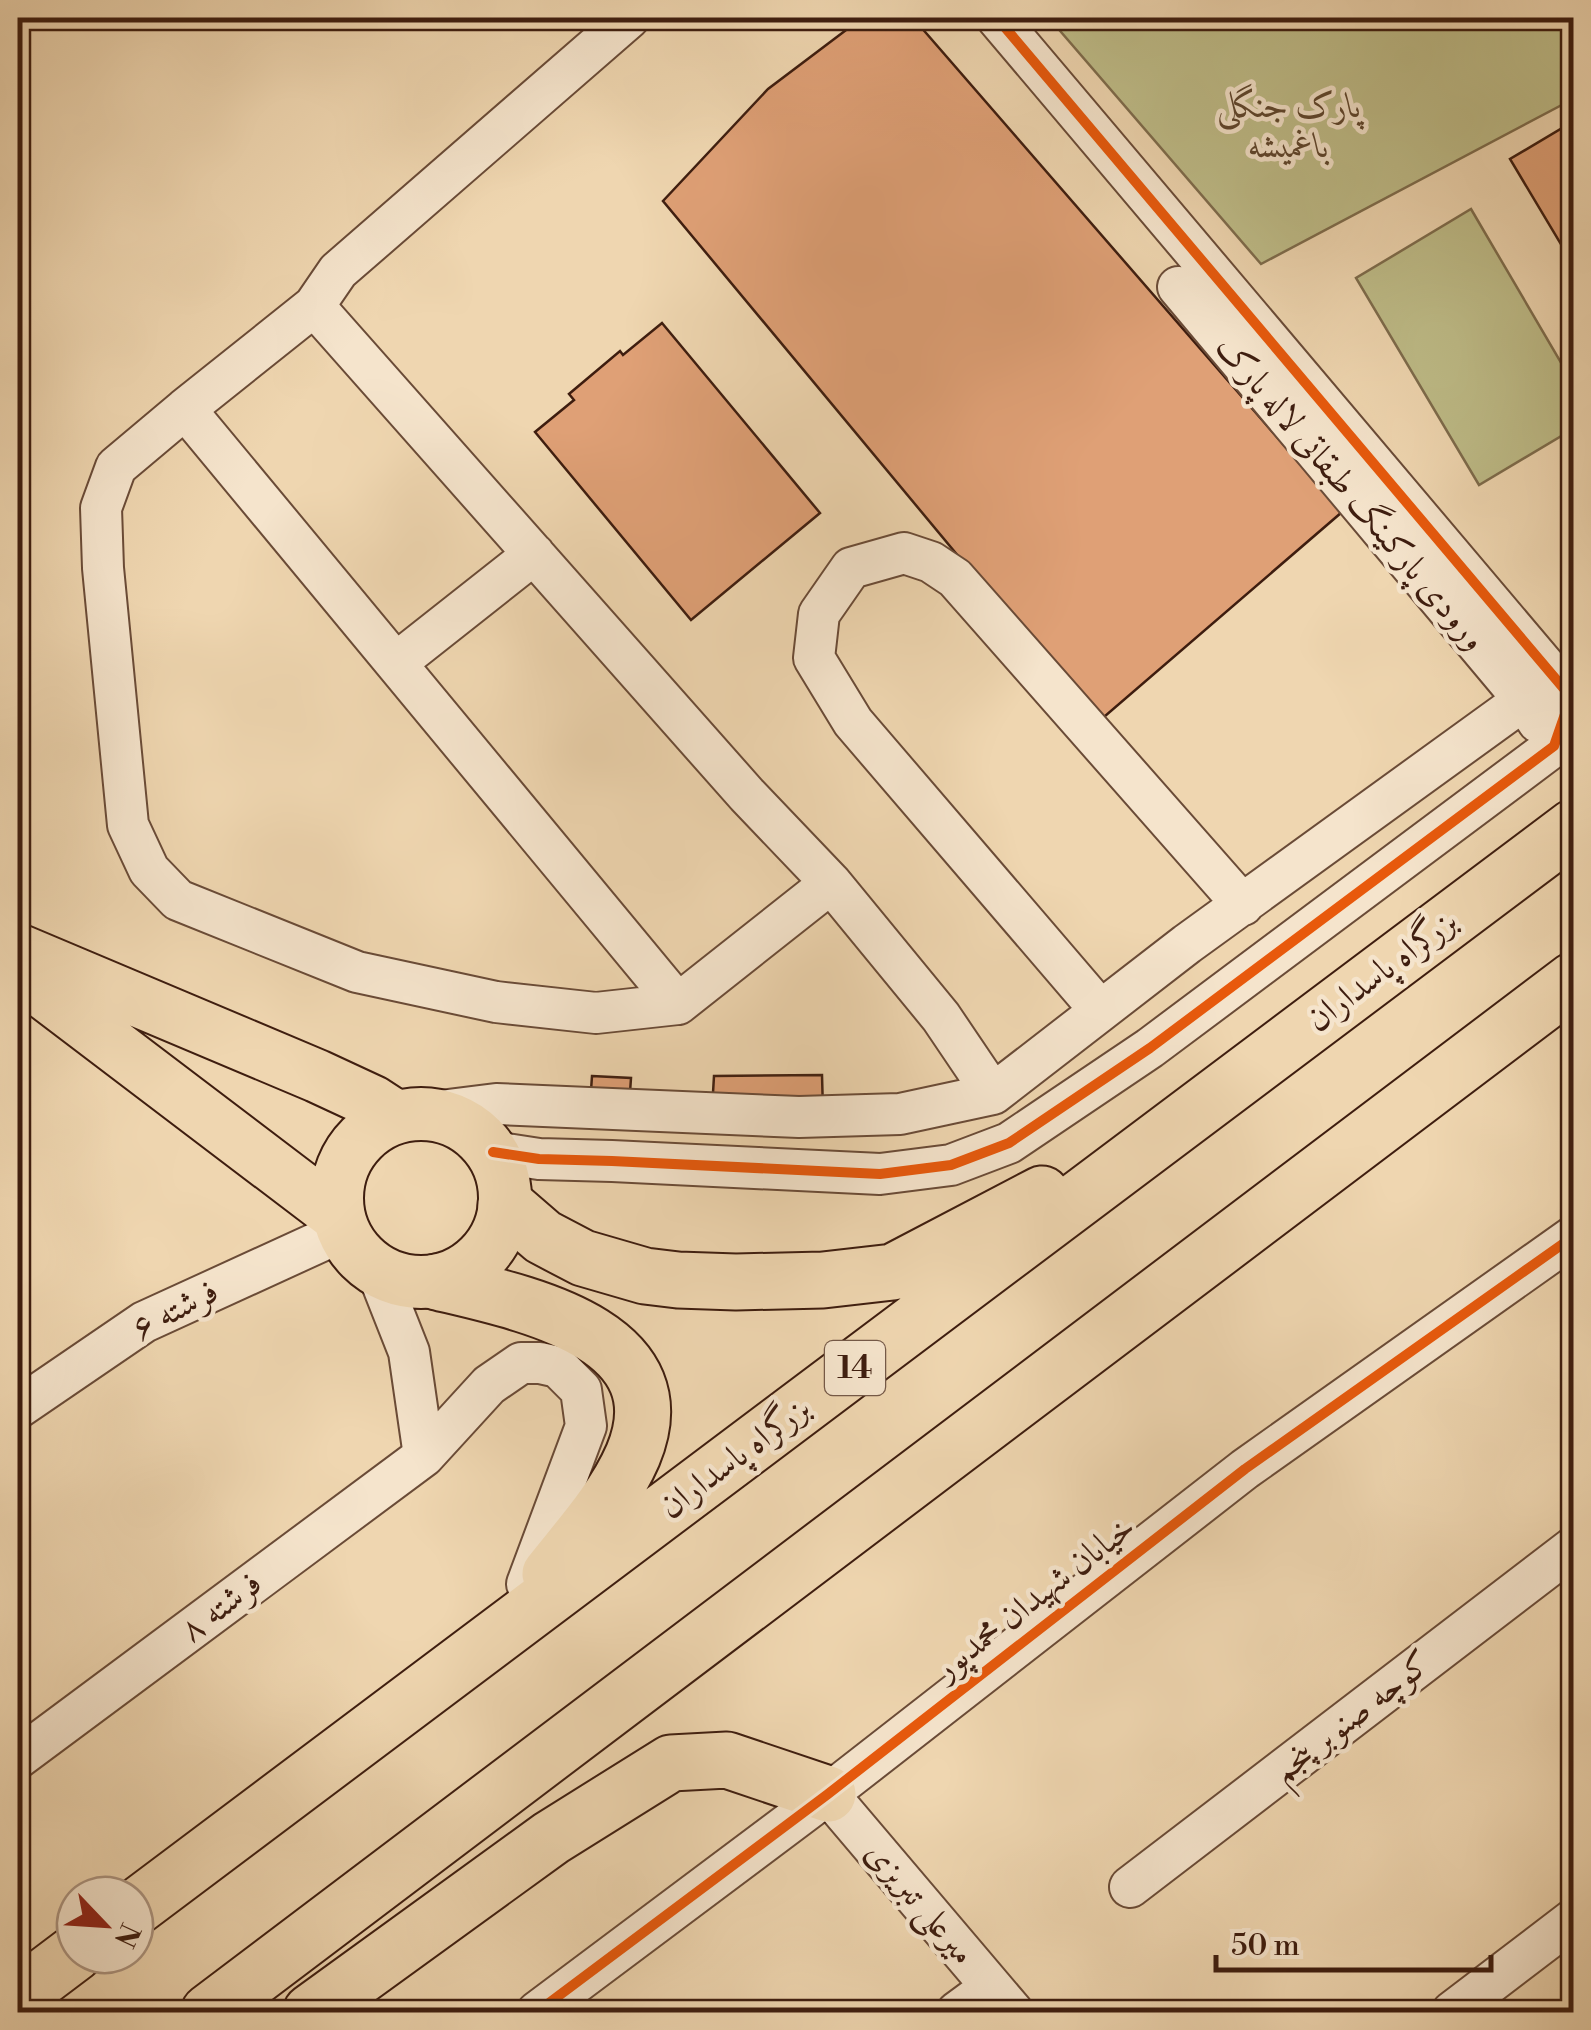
<svg xmlns="http://www.w3.org/2000/svg" width="1591" height="2030" viewBox="0 0 1591 2030" font-family="'Libre Bodoni',Amiri,serif">
<style>
.green{fill:#bebc88;stroke:#7e6c4c;stroke-width:2.5}
.building{fill:#dfa076;stroke:#3e1d0f;stroke-width:2.5}
.lines{fill:none;stroke-linecap:round;stroke-linejoin:round}
.minor-casing{stroke:#6a4b37;stroke-width:44}
.major-casing{stroke:#3e1d0f;stroke-width:56}
.highway-casing{stroke:#3e1d0f;stroke-width:59}
.minor{stroke:#f5e4cc;stroke-width:40}
.major{stroke:#efd6b0;stroke-width:52}
.highway{stroke:#efd6b0;stroke-width:55}
.cycleway-casing{stroke:#f5e4cc;stroke-width:16}
.cycleway{stroke:#e8590c;stroke-width:10}
.labels{text-anchor:middle;dominant-baseline:central;stroke-width:9;stroke-linejoin:round;paint-order:stroke}
.shield{fill:#f5e4cc;stroke:#755948;stroke-width:2.5}
.shield-label{font-size:32px;font-weight:bold;fill:#3e1d0f}
.park-label{font-size:35px;font-style:italic;fill:#5e452d;stroke:#f5e4cc}
.street-label{font-size:35px;fill:#3e1d0f;stroke:#f5e4cc}
</style>
<rect width="100%" height="100%" fill="#efd6b0"/>
<filter id="stains"><feTurbulence type="fractalNoise" baseFrequency=".002" numOctaves="4"/><feColorMatrix values="0 0 0 0 .2 0 0 0 0 .09 0 0 0 0 .02 0 0 0 .5 -.17"/></filter>
<radialGradient id="worn" r=".72"><stop offset=".6" stop-color="#630" stop-opacity="0"/><stop offset="1" stop-color="#630" stop-opacity=".3"/></radialGradient>
<path class="green" d="M 1049,18 L 1573,18 L 1573,99 L 1261,264 Z
M 1471,209 L 1573,383 L 1573,429 L 1479,485 L 1356,278 Z"/>
<path class="building" d="M 862,18 L 913,18 L 1342,512 L 1097,723 L 663,201 L 768,89 Z
M 1574,121 L 1574,266 L 1510,159 Z
M 662,323 L 820,513 L 691,620 L 535,432 L 574,400 L 569,394 L 620,351 L 623,355 Z
M 822,1075 L 823,1111 L 712,1110 L 714,1076 Z
M 592,1076 L 631,1078 L 629,1107 L 590,1105 Z"/>
<g class="lines">
<g class="minor-casing">
<path id="minor" d="M 1178,287 L 1524,700 L 1538,722
M 314,306 L 338,271 L 629,18
M 185,409 L 116,467 L 101,508 L 103,568 L 128,825 L 149,870 L 178,900 L 357,972 L 496,1002 L 596,1013 L 678,1004
M 396,663 L 534,554
M 831,883 L 678,1004 L 185,409 L 314,306 L 747,795 L 831,883 L 941,1017 L 993,1094
M 1100,1010 L 853,722 L 814,658 L 819,614 L 851,568 L 904,553 L 931,562 L 955,578 L 1243,905
M 424,1113 L 496,1104 L 799,1117 L 900,1114 L 993,1094 L 1187,944 L 1524,700
M 493,1152 L 539,1159 L 612,1161 L 880,1174 L 951,1165 L 1009,1143 L 1150,1048 L 1554,746 L 1571,697 L 997,18
M 377,1271 L 409,1352 L 424,1456
M 18,1408 L 144,1322 L 343,1231
M 18,1758 L 424,1456 L 489,1385 L 521,1363 L 540,1363 L 558,1367 L 581,1390 L 586,1426 L 527,1584
M 828,1794 L 1013,2012
M 1130,1887 L 1574,1547
M 537,2012 L 828,1794 L 1245,1469 L 1574,1236
M 957,2012 L 991,1987
M 1452,2012 L 1574,1919"/>
</g>
<g class="major-casing">
<path id="major" d="M 18,950 L 317,1076 L 373,1102 L 396,1117
M 18,973 L 338,1216
M337 1198a84 84 0 1 1 168 0a84 84 0 1 1-168 0Z"/>
</g>
<g class="highway-casing">
<path id="highway" d="M 506,1205 L 543,1237 L 583,1258 L 645,1276 L 678,1280 L 736,1282 L 823,1280 L 893,1272 L 1042,1194
M 437,1282 C 520,1302 684,1333 633,1455 C 614,1499 579,1537 550,1574
M 135,1908 L 1574,827
M 18,1996 L 75,1953
M 209,2012 L 1574,980
M 311,2012 L 551,1838 L 671,1763 L 727,1760 L 828,1794"/>
</g>
<use href="#minor" class="minor"/>
<use href="#major" class="major"/>
<use href="#highway" class="highway"/>
<g class="cycleway-casing">
<path id="cycleway" d="M 493,1152 L 539,1159 L 612,1161 L 880,1174 L 951,1165 L 1009,1143 L 1150,1048 L 1554,746 L 1571,697 L 997,18
M 537,2012 L 828,1794 L 1245,1469 L 1574,1236"/>
</g>
<use href="#cycleway" class="cycleway"/>
</g>
<g class="labels">
<rect class="shield" x="825" y="1341" width="60" height="54" rx="8"/>
<g class="shield-label">
<text x="855" y="1368">14</text>
</g>
<g class="park-label">
<text x="1289" y="106">پارک جنگلی<tspan x="1289" dy="40">باغمیشه</tspan></text>
</g>
<g class="street-label">
<text transform="translate(1351 493) rotate(50)">ورودی پارکینگ طبقاتی لاله پارک</text>
<text transform="translate(1382 971) rotate(-37)">بزرگراه پاسداران</text>
<text transform="translate(175 1310) rotate(-27)">فرشته ۶</text>
<text transform="translate(735 1458) rotate(-37)">بزرگراه پاسداران</text>
<text transform="translate(1035 1598) rotate(-38)">خیابان شهیدان محمدپور</text>
<text transform="translate(221 1607) rotate(-37)">فرشته ۸</text>
<text transform="translate(1352 1717) rotate(-38)">کوچه صنوبر پنجم</text>
<text transform="translate(920 1903) rotate(50)">میرعلی تبریزی</text>
</g>
</g>
<rect width="1591" height="2030" fill="none" stroke="#efd6b0" stroke-width="60"/>
<rect x="20" y="20" width="1551" height="1990" fill="none" stroke="#3e1d0f" stroke-width="5"/>
<rect x="30" y="30" width="1531" height="1970" fill="none" stroke="#3e1d0f" stroke-width="2.5"/>
<g transform="translate(105 1925) rotate(115)"><circle r="48" fill="#f5e4cc" stroke="#ac9480" stroke-width="2.5"/>
<path d="M0-8L18 38L0 25L-18 38Z" fill="#8f2418"/>
<text y="-15" font-size="28" font-weight="bold" text-anchor="middle" fill="#3e1d0f">N</text>
</g>
<path d="M1216 1955v15h275v-15" fill="none" stroke="#3e1d0f" stroke-width="5"/>
<text x="1231" y="1955" font-size="30" fill="#3e1d0f" stroke="#f5e4cc" stroke-width="8" paint-order="stroke">50 m</text>
<rect width="100%" height="100%" filter="url(#stains)"/>
<rect width="100%" height="100%" fill="url(#worn)"/>
</svg>
